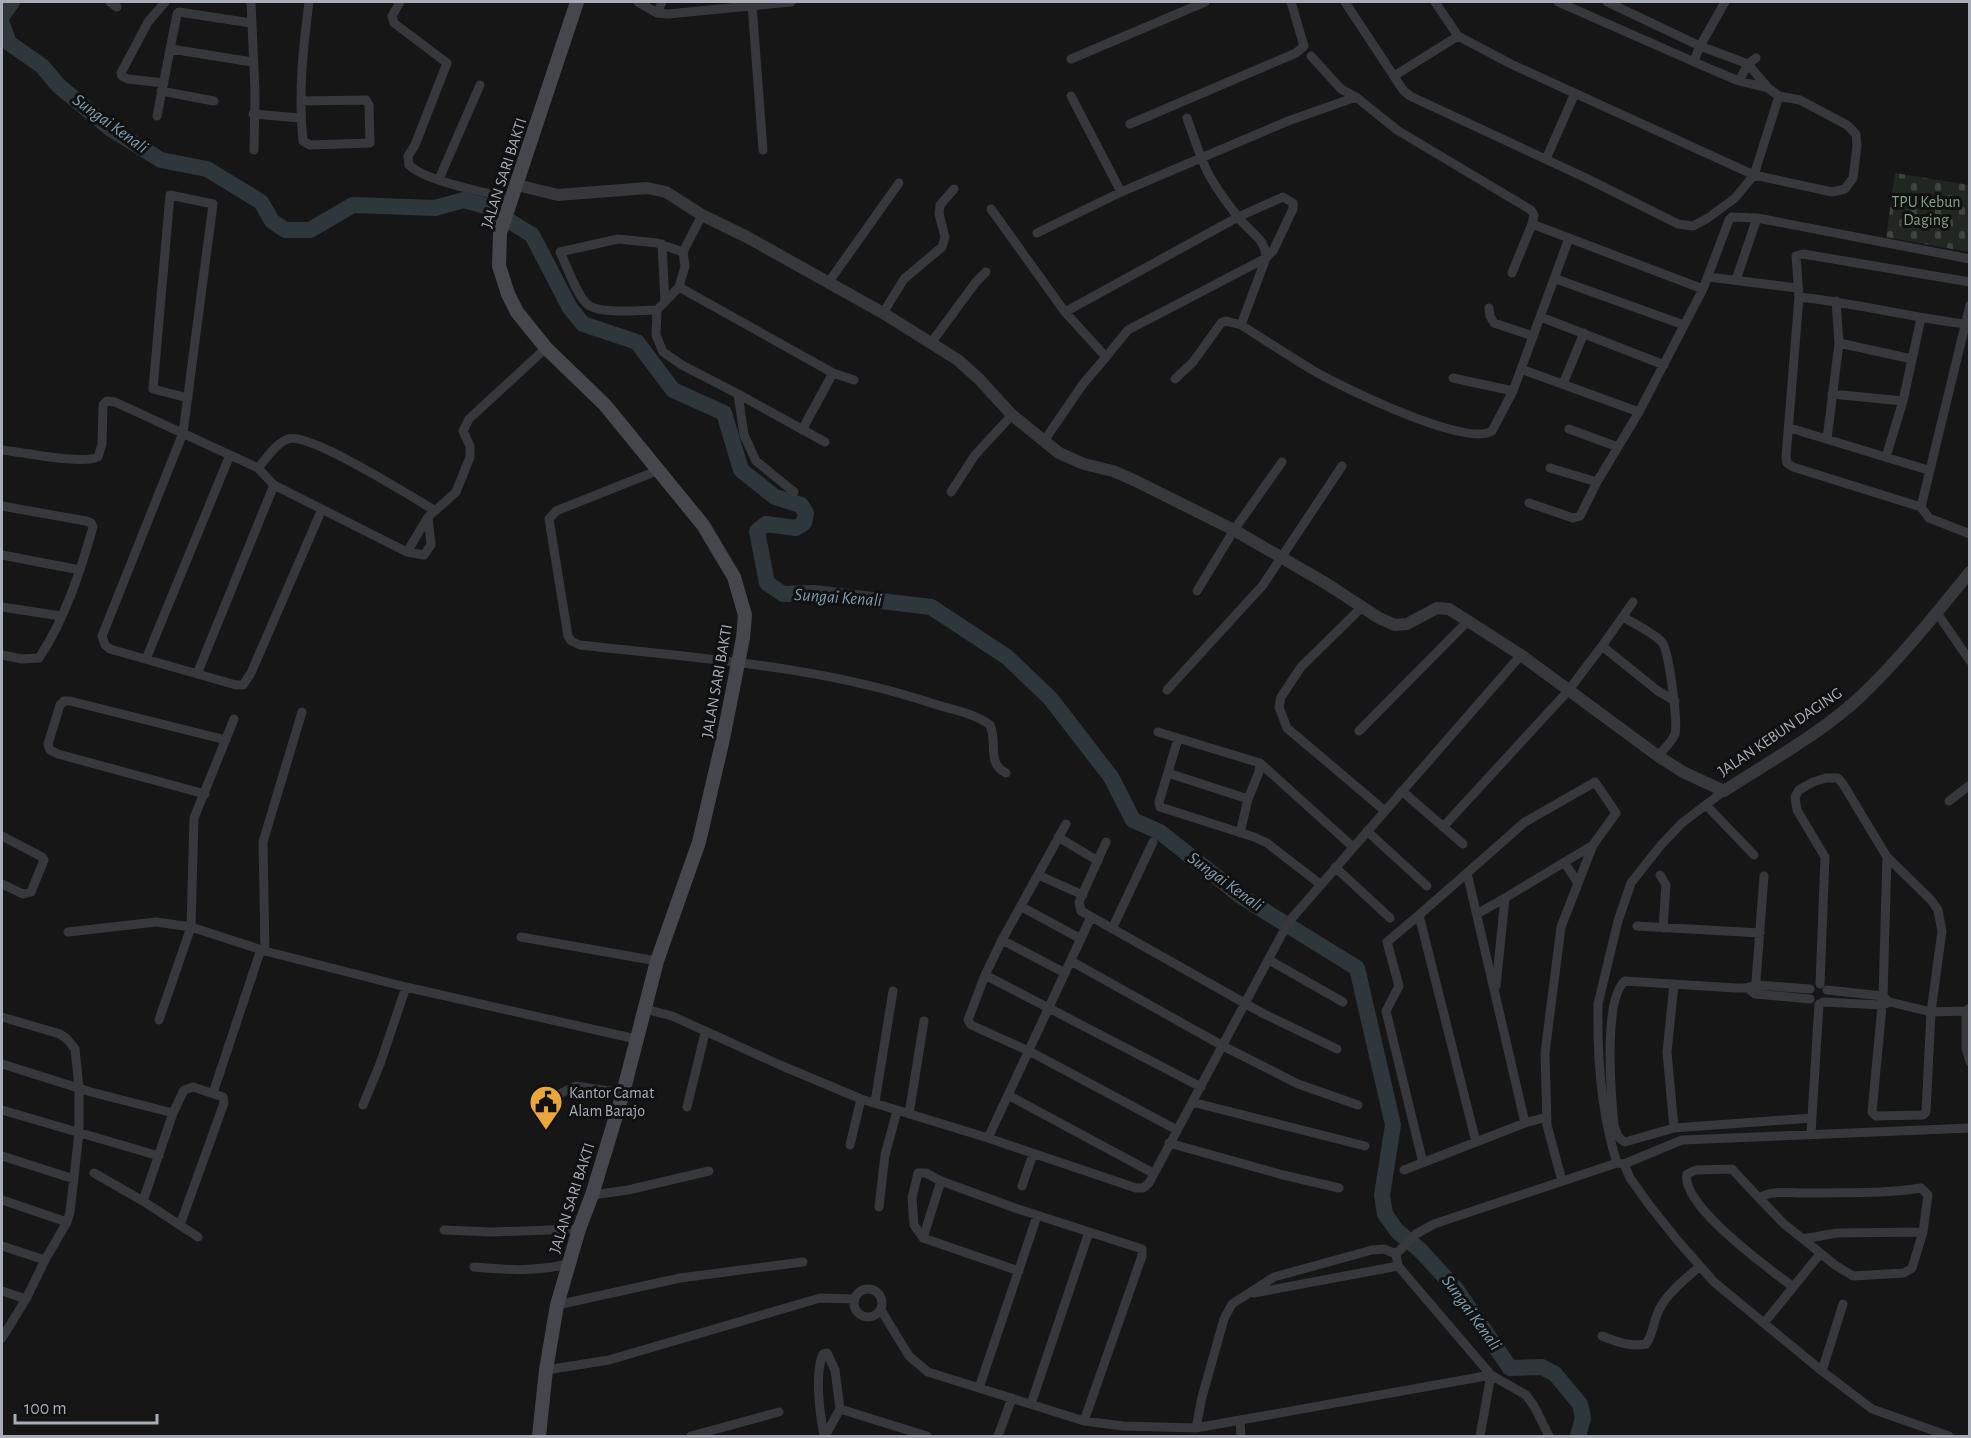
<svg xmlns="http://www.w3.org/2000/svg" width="1971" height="1438" viewBox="0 0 1971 1438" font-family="'Alegreya Sans',sans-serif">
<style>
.cemetery{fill:url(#cemetery-stones)}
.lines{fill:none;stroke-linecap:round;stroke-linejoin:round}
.river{stroke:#2e373c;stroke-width:16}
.minor{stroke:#37383c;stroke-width:9}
.tertiary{stroke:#37383c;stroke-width:12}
.secondary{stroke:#45474c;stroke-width:14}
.labels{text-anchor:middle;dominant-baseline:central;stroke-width:6;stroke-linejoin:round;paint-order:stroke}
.street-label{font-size:16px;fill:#a8adb7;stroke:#111112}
.park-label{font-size:16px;fill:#80a181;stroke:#111112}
.poi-label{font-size:16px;fill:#a8adb7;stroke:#111112;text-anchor:start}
.water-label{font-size:18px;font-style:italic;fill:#819cb0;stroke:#111112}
</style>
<defs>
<pattern id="cemetery-stones" width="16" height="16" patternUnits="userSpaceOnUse" patternTransform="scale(1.5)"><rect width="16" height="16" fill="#202720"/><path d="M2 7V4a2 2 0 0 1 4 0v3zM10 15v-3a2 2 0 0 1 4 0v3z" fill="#3e443e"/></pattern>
</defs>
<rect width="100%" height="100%" fill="#161617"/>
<path class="cemetery" d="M 1895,173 L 1969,185 L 1969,252 L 1886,237 Z"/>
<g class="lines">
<path class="river" d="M 2,16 L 12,2
M 2,24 L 9,43 L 42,66 L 59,86 L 111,129 L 161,160 L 207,169 L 261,202 L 272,221 L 285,230 L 310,230 L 353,205 L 435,208 L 464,200 L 485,206 L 532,235 L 570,308 L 583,324 L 637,342 L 673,390 L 724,413 L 741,470 L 775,497 L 801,505 L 806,513 L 804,523 L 796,528 L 766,524 L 757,531 L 767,583 L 783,594 L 814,593 L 931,607 L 1007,657 L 1050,698 L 1111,777 L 1133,820 L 1160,832 L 1242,897 L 1357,968 L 1393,1125 L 1382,1195 L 1385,1214 L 1397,1231 L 1420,1250 L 1456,1289 L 1510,1368 L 1542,1367 L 1555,1374 L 1580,1404 L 1583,1418 L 1578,1436"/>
<path class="minor" d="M 110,2 L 117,7
M 251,2 L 255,92 L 254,150
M 400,2 L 392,16 L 394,23 L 447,63 L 415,145 L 408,156 L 409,165 C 427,182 486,192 512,199
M 638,2 L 657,13 L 668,14 L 791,2
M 1345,2 L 1403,90 L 1410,96 L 1588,179 L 1678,224 L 1693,226 L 1708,218 L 1735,198 L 1754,175 L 1779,96
M 1435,2 L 1458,36 L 1511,64 L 1754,175 L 1832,192 L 1845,189 L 1853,178 L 1857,146 L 1856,134 L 1847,125 L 1800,100 L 1779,96 L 1768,88 L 1748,64 L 1700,46 L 1607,2
M 1558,2 L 1708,68 L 1739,81 L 1768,88
M 752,5 L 763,150
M 657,13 L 662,2
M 171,49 L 252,62
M 1311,56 L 1341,89 L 1356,97 L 1397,130 L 1531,210 L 1534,215 L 1532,224 L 1703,289
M 1071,59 L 1205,2
M 1694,61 L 1700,46 L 1725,2
M 1394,76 L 1458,36
M 1739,81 L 1748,64 L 1756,58
M 164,83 L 128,79 L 122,76 L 121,73 L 148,22 L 165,2
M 161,91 L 214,101
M 1071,96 L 1121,192
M 301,101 L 366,100 L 369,105 L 370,143 L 310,145 L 303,141 C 298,95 303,48 309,2
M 253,114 L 300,118
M 157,116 L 177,14 L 179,12 L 251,23
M 1130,124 L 1296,53 L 1304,46 L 1291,2
M 1546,159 L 1575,93
M 439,179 L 480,85
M 991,209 L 1065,312 L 1106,357 L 1083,384 L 1044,441
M 702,215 L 683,252 L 685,266 L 679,287 L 657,310 L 656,335 L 663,352 L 682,365 L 738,394 L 825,442
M 1037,233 L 1121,192 L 1288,121 L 1356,97
M 662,244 L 665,302
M 1512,273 L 1532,224
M 1709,277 L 1797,288
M 1556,279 L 1684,325
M 1736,280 L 1757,218
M 1970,282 L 1803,254 L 1796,256 L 1799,297 L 1786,457 L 1787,463 L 1793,467 L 1921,507 L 1929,518 L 1970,534
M 828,283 L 899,183
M 679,287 L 833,373 L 854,380
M 1799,297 C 1855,303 1910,317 1965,324
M 1489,308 L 1490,316 L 1494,323 L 1533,336
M 657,310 C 640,310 599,315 587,304 C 576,294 567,266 560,252 L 618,239 L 657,243 L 683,252
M 1065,312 L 1238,217 L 1283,197 L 1293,203 L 1293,209 L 1273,251 L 1266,258 L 1128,330 L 1106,357
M 883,313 L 904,279 L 942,247 L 945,237 L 939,214 L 940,205 L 954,189
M 1541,317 L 1664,365
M 1241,325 C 1265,340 1289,356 1314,371 C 1342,387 1466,448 1492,431 L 1513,391 L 1569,238
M 931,343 L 976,282 L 986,272
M 1839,343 L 1912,359
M 1521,369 L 1639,412
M 1453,378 L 1513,391
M 1175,379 L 1193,362 L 1221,323 L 1226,321 L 1241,325 L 1266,258 C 1266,238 1249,232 1238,217 C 1227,203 1215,187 1207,171 C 1199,154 1193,135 1187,118
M 1563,384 L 1584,333
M 738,394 L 744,435 L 756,461 L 794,492
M 1832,394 L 1903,401
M 188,398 L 153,389 L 170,195 L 213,204 L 183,433 L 102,636 L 105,645 L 110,649 L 236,685 L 243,685 L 251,673 L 322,509
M 1790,428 L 1928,470
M 1569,429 L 1618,447
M 802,430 L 833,373
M 1827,439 L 1839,343 L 1836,301
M 2,450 C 22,452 82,465 98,457 L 102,444 L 103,405 L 107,401 L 115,402 L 258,468 L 274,485 L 407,552 L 424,555 L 431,545 L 428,517 L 456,492 L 470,457 L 470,446 L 463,431 L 469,419 L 546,348
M 1886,457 L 1903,401 L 1921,318
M 258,468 C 266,459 276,443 288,439 C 310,432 410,496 434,510
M 1550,468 L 1597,482
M 659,470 L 556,511 L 549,519 L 568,636 L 571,641 L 580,645 C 698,658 821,666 934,704 C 953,710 974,713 990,725 C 998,742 986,763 1006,773
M 951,492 L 975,455 L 1012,415
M 1529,503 L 1573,518 L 1580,516 L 1597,482 L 1639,412 L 1703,289 L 1729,220 L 1732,217 L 1757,218 L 1970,259
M 2,506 L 86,521 L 91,523 L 93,527 C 80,572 65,619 39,658 L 22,659 L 2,655
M 1921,507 L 1970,305
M 407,552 L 428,517
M 2,555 L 80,570
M 1197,591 L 1234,530 L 1282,462
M 2,607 L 61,616
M 1362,607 L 1301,667 L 1281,697 L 1279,707 L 1287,728 L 1385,811
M 1937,613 L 1970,661
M 1623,617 C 1635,624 1652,632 1662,642 C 1669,651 1678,722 1675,734 C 1672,742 1663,750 1658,756
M 1602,646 L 1633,602
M 146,659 L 230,455
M 197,674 L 274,485
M 1167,690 L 1263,585 L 1342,466
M 234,719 L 194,818 L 191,927 L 265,951 L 406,987 L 636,1039
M 1359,731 L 1468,621
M 1158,732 L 1260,763 L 1353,847
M 1178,739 L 1159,802 L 1160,807 L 1254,837 L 1267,843 L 1320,884
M 1168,773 L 1248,799
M 1402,791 L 1463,844
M 205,794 L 58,754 L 50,750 L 48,744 L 60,705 L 64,701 L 70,701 L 226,740
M 1949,801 L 1970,785
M 1706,805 L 1754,855
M 1066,824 L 1002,940 L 985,975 L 968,1020 L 971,1025 L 1029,1051 L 1177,1130
M 1443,827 L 1568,691 L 1602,646 L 1658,691 L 1675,701
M 1367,831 L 1427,886
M 1240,833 L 1248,799 L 1259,772 L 1260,763
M 2,836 L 42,857 L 44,860 L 31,892 L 23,894 L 2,884
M 1058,837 L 1098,861
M 1106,842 L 1079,902 L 1081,911 L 1264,1014 L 1337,1049
M 1564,862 L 1578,883
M 1335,867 L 1390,918
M 1467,873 L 1419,915 L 1476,1142
M 1038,875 L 1083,895
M 1660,875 L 1666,885 L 1663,928
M 1022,907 L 1081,939
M 1477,914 L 1505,898
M 1419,915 L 1387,942 L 1399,986 L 1386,1011 L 1423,1163
M 1637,926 L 1760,933
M 1112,929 L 1153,842
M 68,932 L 156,922 L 191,927 L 159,1020
M 521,937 L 657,961
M 1002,940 L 1065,973
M 265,951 L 263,842 L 302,712
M 1269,960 L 1343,1002
M 1071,961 L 1223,1046 L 1298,1084 L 1358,1105
M 985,975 L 1201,1087
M 1820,984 L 1825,857 L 1797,810 L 1795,797 L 1799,790 L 1813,782 L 1826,778 L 1838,778 L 1843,784 L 1887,857 L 1931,900 L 1938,910 L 1942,931 L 1931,1012 L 1926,1112 L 1923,1115 L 1876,1116 L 1872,1112 L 1883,996 L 1887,857
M 1496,986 L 1505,898 L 1593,845
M 1810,989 L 1756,985 L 1746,988 L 1735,988 L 1625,981 C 1603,999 1611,1096 1614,1124 C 1616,1132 1617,1138 1625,1142 L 1674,1128 L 1812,1118
M 1827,990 L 1883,996 L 1886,999
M 1751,991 L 1755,994 L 1810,999
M 1755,994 L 1764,876
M 1823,1002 L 1882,1005 L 1890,1002 L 1931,1012 L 1966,1011 L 1970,1008
M 645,1009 L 672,1016 L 780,1065 L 861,1099 L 988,1138 L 1136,1188 L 1143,1188 L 1149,1183 L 1282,934 L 1292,918 L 1521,655
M 1966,1011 L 1966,1048 L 1970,1062
M 2,1017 L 60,1034 L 67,1039 L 75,1049 L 79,1088 L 79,1133 L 70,1212 L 67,1222 L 45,1260 L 26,1299 L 2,1338
M 2,1064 L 91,1092 L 173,1113
M 213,1093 L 261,949
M 1008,1095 L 1153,1173
M 551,1098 L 576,1086 L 623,1093
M 875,1102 L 893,991
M 1192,1102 L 1365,1146
M 363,1105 L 380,1064 L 406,987
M 687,1107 L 705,1033
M 2,1110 L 159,1156
M 909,1114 L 924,1021
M 1547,1117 L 1525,1123 L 1467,873 L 1525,822 L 1595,782 L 1616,813 L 1593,845 L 1561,927 L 1545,1053 L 1547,1125 L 1562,1181
M 1674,1128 L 1667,1052 L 1674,984
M 1811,1133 L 1819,1004
M 988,1138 L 1091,917
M 1169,1143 L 1283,1175 L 1339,1188
M 850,1145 L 861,1099
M 2,1156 L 74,1179
M 1617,1163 C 1601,1113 1597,1057 1598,1004 L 1618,921 L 1631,883 L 1661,845 L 1682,823 L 1724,791
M 1624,1164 L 1630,1178 L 1650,1206 L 1678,1241 L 1714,1282 L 1822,1371 L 1872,1409 L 1949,1436
M 1404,1170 L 1525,1123
M 94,1173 L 143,1201 L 198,1237
M 941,1181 L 923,1238 L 1019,1271
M 1022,1186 L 1033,1154
M 592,1195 L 628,1190 L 709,1171
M 1759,1198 L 1732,1169 L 1696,1170 L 1687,1174 C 1680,1205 1770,1269 1793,1287
M 2,1200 L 67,1222
M 143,1201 L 173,1113 L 184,1090 L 193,1087 L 223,1097 L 224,1103 L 180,1225
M 879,1207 L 885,1155 L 897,1111
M 444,1230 L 491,1232 L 579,1229
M 923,1238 L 914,1225 L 912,1198 L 918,1173 L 926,1173 L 941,1181 L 1015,1208 L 1142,1249 L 1142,1256 L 1084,1421
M 1803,1239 L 1835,1265 L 1853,1276 L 1904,1273 L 1912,1268 L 1923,1232 L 1928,1195 L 1921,1188 C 1884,1194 1847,1192 1809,1193 C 1793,1194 1774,1189 1759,1198 L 1784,1224 L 1803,1239 L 1837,1233 L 1923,1232
M 2,1246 L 45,1260
M 474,1267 C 508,1270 534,1272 568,1264
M854 1303a14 14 0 1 1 28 0a14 14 0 1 1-28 0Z
M 2,1291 L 26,1299
M 1254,1293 L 1398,1266
M 557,1305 L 680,1278 L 803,1262
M 881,1310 L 909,1356 L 928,1372 L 1084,1421 L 1123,1426 L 1196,1428 L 1491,1375 L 1526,1395 L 1534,1406 L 1549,1436
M 1764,1323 L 1820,1254
M 1602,1336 C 1617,1342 1630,1347 1646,1344 C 1654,1333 1653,1320 1660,1308 C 1669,1291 1686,1279 1700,1266
M 546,1370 L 609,1360 L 820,1298 L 854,1299
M 1822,1371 L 1843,1304
M 979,1388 L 1037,1216
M 1031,1404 L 1089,1232
M 840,1409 L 927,1436
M 1240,1420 L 1241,1436
M 1196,1428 L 1202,1397 L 1224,1319 L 1232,1304 L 1274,1277 L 1372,1250 L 1384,1249 L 1396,1254
M 691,1436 L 779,1412
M 824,1436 C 820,1414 814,1375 823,1354 L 827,1353 L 835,1370 L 840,1409 L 825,1436
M 998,1436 L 1012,1398
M 1480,1436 L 1491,1375 L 1398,1266 L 1396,1254 L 1416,1234 L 1434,1224 L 1617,1163 L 1624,1164 L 1682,1140 L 1970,1128"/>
<path class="tertiary" d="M 517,185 L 558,195 L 647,188 L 666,192 L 702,215 L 747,237 L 883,313 L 958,360 L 979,379 L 1012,415 L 1059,453 L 1084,464 L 1113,471 L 1136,481 L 1234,530 L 1327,584 L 1379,618 L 1395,625 L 1407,624 L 1437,608 L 1449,609 L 1521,655 L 1658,756 L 1683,772 L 1724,791 C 1770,761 1820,734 1860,697 C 1900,659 1935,615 1970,572"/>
<path class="secondary" d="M 539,1436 L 546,1370 L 557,1305 L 579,1229 L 592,1195 L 623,1093 L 657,961 L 699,842 L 723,739 L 743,638 L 745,615 L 734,577 L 703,525 L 605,405 L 546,348 L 517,312 L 508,294 L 499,266 L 500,233 L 577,2"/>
</g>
<defs>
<g id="civic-pin" transform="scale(1.725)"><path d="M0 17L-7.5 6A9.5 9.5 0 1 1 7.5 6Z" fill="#e8a63d" stroke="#111112"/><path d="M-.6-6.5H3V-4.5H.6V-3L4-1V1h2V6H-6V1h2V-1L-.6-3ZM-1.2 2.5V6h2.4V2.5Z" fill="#111"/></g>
</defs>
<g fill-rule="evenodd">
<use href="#civic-pin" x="546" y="1102"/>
</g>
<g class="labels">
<g class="street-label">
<text transform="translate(504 173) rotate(-72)">JALAN SARI BAKTI</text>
<text transform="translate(717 681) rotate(-80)">JALAN SARI BAKTI</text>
<text transform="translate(1780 732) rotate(-34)">JALAN KEBUN DAGING</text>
<text transform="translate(572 1198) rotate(-72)">JALAN SARI BAKTI</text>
</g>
<g class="park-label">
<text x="1926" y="202">TPU Kebun<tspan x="1926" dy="18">Daging</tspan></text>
</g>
<g class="poi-label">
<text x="569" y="1093">Kantor Camat<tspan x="569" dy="18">Alam Barajo</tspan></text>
</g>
<g class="water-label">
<text transform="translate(110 124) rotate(36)">Sungai Kenali</text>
<text transform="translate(838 598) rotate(4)">Sungai Kenali</text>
<text transform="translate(1225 882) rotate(36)">Sungai Kenali</text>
<text transform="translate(1471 1313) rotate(54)">Sungai Kenali</text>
</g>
</g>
<rect width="1971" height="1438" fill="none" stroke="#a8adb7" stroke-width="6"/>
<path d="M15 1414v9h142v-9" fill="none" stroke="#a8adb7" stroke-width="3"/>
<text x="24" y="1414" font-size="18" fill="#a8adb7" stroke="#111112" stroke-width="4.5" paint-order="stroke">100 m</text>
</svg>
